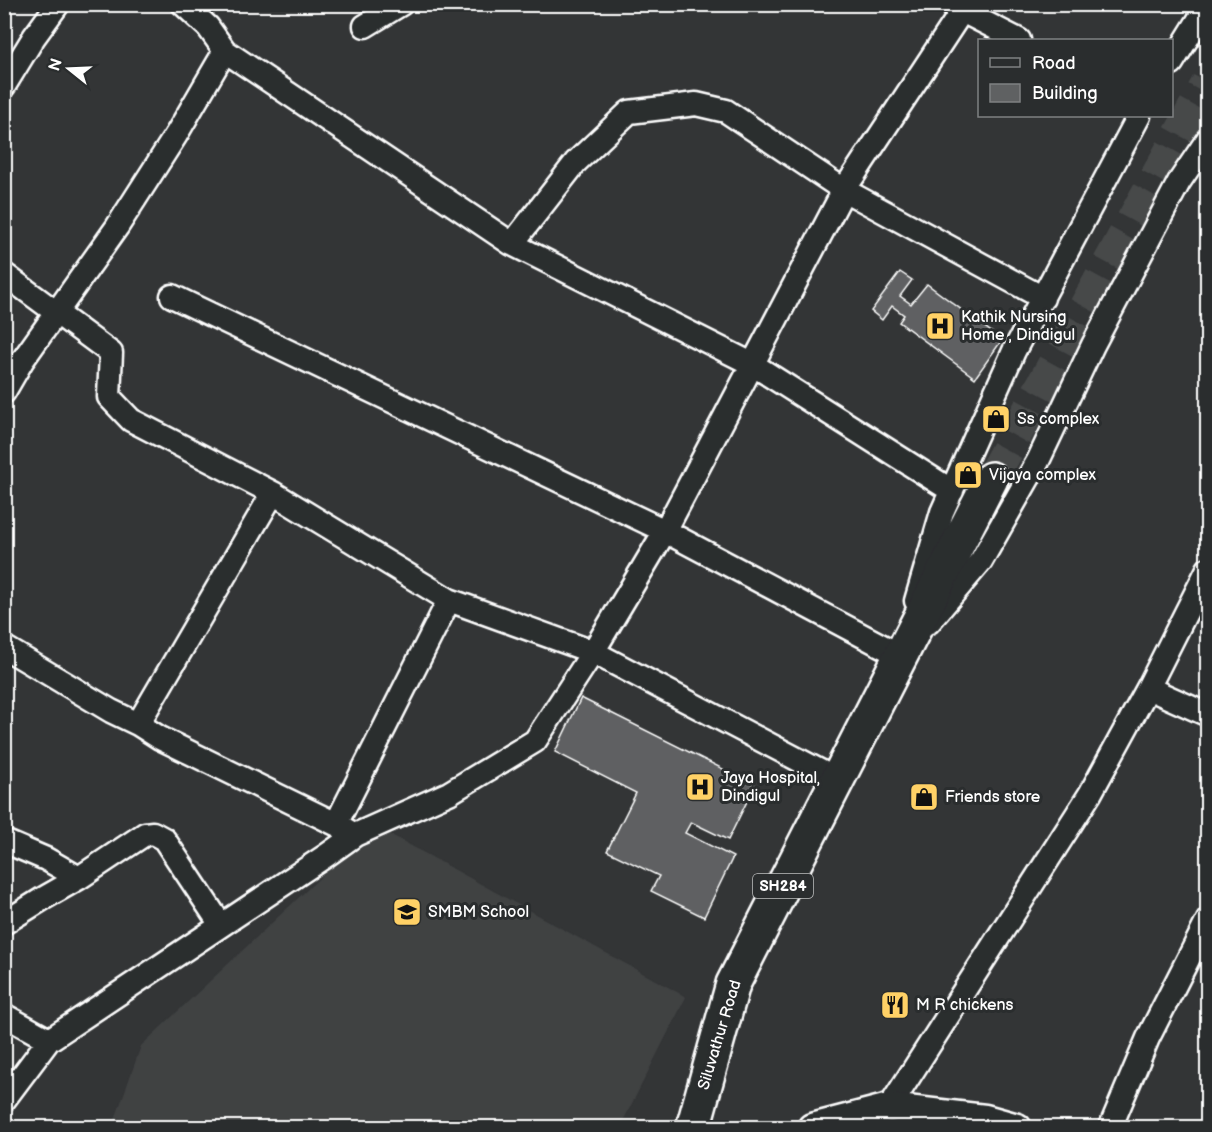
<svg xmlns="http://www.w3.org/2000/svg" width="1212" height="1132" viewBox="0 0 1212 1132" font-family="'Balsamiq Sans',sans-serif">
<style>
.built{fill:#404243}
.building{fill:#5f6162;stroke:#fff;stroke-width:1.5}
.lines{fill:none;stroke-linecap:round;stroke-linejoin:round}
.primary-tunnel{stroke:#47494a;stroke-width:33;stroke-dasharray:33 16;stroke-linecap:butt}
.minor-casing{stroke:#fff;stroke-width:27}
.tertiary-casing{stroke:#fff;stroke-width:33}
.primary-casing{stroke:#fff;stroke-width:38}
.minor{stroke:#2a2d2e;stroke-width:22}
.tertiary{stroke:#2a2d2e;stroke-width:28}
.primary{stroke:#2a2d2e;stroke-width:33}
.labels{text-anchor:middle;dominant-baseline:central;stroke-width:6;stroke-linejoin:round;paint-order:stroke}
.shield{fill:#2a2d2e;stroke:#bfc0c0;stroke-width:1.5}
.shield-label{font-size:15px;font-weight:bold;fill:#fff}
.poi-label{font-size:16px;fill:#fff;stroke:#2a2d2e;text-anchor:start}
.street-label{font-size:16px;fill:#fff;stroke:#2a2d2e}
</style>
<rect width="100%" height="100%" fill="#333536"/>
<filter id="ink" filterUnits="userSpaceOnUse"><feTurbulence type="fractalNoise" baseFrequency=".0167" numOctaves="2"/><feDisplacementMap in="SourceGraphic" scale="12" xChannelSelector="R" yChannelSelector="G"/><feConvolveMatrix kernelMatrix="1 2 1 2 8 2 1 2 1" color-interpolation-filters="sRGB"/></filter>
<g filter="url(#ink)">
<path class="built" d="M 375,826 L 686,997 L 620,1127 L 112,1128 L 141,1046 Z"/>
<path class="building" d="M 900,272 L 912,280 L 900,296 L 911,304 L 927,284 L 1002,340 L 975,378 L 899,322 L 904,315 L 892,306 L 882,320 L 871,311 Z
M 581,698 L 755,785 L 728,840 L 691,822 L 685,833 L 733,857 L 704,917 L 651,891 L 659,876 L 607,851 L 636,793 L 555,752 Z"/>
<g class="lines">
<path class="primary-tunnel" d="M 991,479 L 1208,83"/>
<g class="minor-casing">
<path id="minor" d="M 952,4 L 962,11 L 1019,40
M 365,26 L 401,4
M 225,51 L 512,244 L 752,364 L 952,491
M 1172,63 L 1208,5
M 4,86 L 34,37 L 58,4
M 512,244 L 576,162 L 629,112 L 696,104 L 726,111 L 844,190 L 1043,298
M 4,274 L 111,353 L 109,397 L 131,420 L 273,493 L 449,600 L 593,652 L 837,780
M 172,296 L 665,531 L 901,656
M 4,392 L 22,361 L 117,227 L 176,135 L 225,51 L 208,27 L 183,4
M 916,601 L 942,512 L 1014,351 L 1139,116
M 929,622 L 981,561 L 1038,461 L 1093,345 L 1179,182 L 1208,139
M 4,647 L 111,711 L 138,724 L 160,738 L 336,824 L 355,835
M 1148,688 L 1208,715
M 138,724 L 273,493
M 336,824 L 449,600
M 4,841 L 46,859 L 79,878
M 4,923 L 44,898 L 79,878 L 145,834 L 153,833 L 164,839 L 221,925
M 4,1015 L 49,1040
M 4,1100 L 49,1040 L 327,855 L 355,835 L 449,793 L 535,741 L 593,652 L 665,531 L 844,190 L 962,11
M 889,1108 L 1090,794 L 1148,688 L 1208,569
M 1110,1128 L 1148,1038 L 1208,920"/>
</g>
<g class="tertiary-casing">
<path id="tertiary" d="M 812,1128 L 889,1108 L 985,1119 L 1017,1128"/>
</g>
<g class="primary-casing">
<path id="primary" d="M 693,1128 L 733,984 L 991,479"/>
</g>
<use href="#minor" class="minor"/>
<use href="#tertiary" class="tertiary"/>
<use href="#primary" class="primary"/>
</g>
</g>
<defs>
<g id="hospital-square" transform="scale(1.5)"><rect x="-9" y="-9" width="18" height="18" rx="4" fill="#ffd166" stroke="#2a2d2e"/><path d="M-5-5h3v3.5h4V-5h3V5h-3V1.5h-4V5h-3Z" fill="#111"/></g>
<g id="shop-square" transform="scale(1.5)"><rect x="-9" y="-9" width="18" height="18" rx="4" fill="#ffd166" stroke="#2a2d2e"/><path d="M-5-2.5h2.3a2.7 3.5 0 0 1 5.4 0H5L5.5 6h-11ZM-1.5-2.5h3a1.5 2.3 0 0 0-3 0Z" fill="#111"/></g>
<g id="school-square" transform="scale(1.5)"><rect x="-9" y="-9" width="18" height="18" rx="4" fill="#ffd166" stroke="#2a2d2e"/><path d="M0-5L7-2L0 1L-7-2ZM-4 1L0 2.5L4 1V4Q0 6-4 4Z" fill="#111"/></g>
<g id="restaurant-square" transform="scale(1.5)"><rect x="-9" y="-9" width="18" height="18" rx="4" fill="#ffd166" stroke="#2a2d2e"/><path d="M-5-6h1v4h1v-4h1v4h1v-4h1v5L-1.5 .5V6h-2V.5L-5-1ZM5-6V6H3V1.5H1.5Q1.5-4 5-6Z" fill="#111"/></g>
</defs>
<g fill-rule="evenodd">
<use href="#hospital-square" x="940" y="326"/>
<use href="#shop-square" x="996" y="419"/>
<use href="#shop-square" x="968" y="475"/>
<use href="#hospital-square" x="700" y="787"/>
<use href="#shop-square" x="924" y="797"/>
<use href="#school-square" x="407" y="912"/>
<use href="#restaurant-square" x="895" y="1005"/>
</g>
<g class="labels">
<rect class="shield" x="753" y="874" width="60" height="24" rx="4.5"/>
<g class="shield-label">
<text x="783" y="886">SH284</text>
</g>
<g class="poi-label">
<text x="961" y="317">Kathik Nursing<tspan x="961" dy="18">Home , Dindigul</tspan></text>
<text x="1017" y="419">Ss complex</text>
<text x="989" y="475">Vijaya complex</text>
<text x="721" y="778">Jaya Hospital,<tspan x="721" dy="18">Dindigul</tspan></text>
<text x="945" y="797">Friends store</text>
<text x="428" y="912">SMBM School</text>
<text x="916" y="1005">M R chickens</text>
</g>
<g class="street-label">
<text transform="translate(720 1035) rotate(-73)">Siluvathur Road</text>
</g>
</g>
<rect width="1212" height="1132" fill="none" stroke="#2a2d2e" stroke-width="24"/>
<rect x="12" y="12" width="1188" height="1108" fill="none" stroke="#fff" stroke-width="2" filter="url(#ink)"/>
<rect x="978" y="39" width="195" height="78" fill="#2a2d2e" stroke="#7f8182" stroke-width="1.5"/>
<rect x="990" y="58" width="30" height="9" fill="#2a2d2e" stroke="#7f8182" stroke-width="1.5"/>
<text x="1032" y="69" font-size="18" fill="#ffffff">Road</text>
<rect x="990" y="84" width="30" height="18" fill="#5f6162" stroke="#7f8182" stroke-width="1.5"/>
<text x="1032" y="99" font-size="18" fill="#ffffff">Building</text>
<g transform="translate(69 69) rotate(288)" stroke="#2a2d2e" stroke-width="4.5" paint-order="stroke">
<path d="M0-4.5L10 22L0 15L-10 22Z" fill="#ffffff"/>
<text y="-9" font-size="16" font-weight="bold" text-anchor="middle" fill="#ffffff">N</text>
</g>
</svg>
